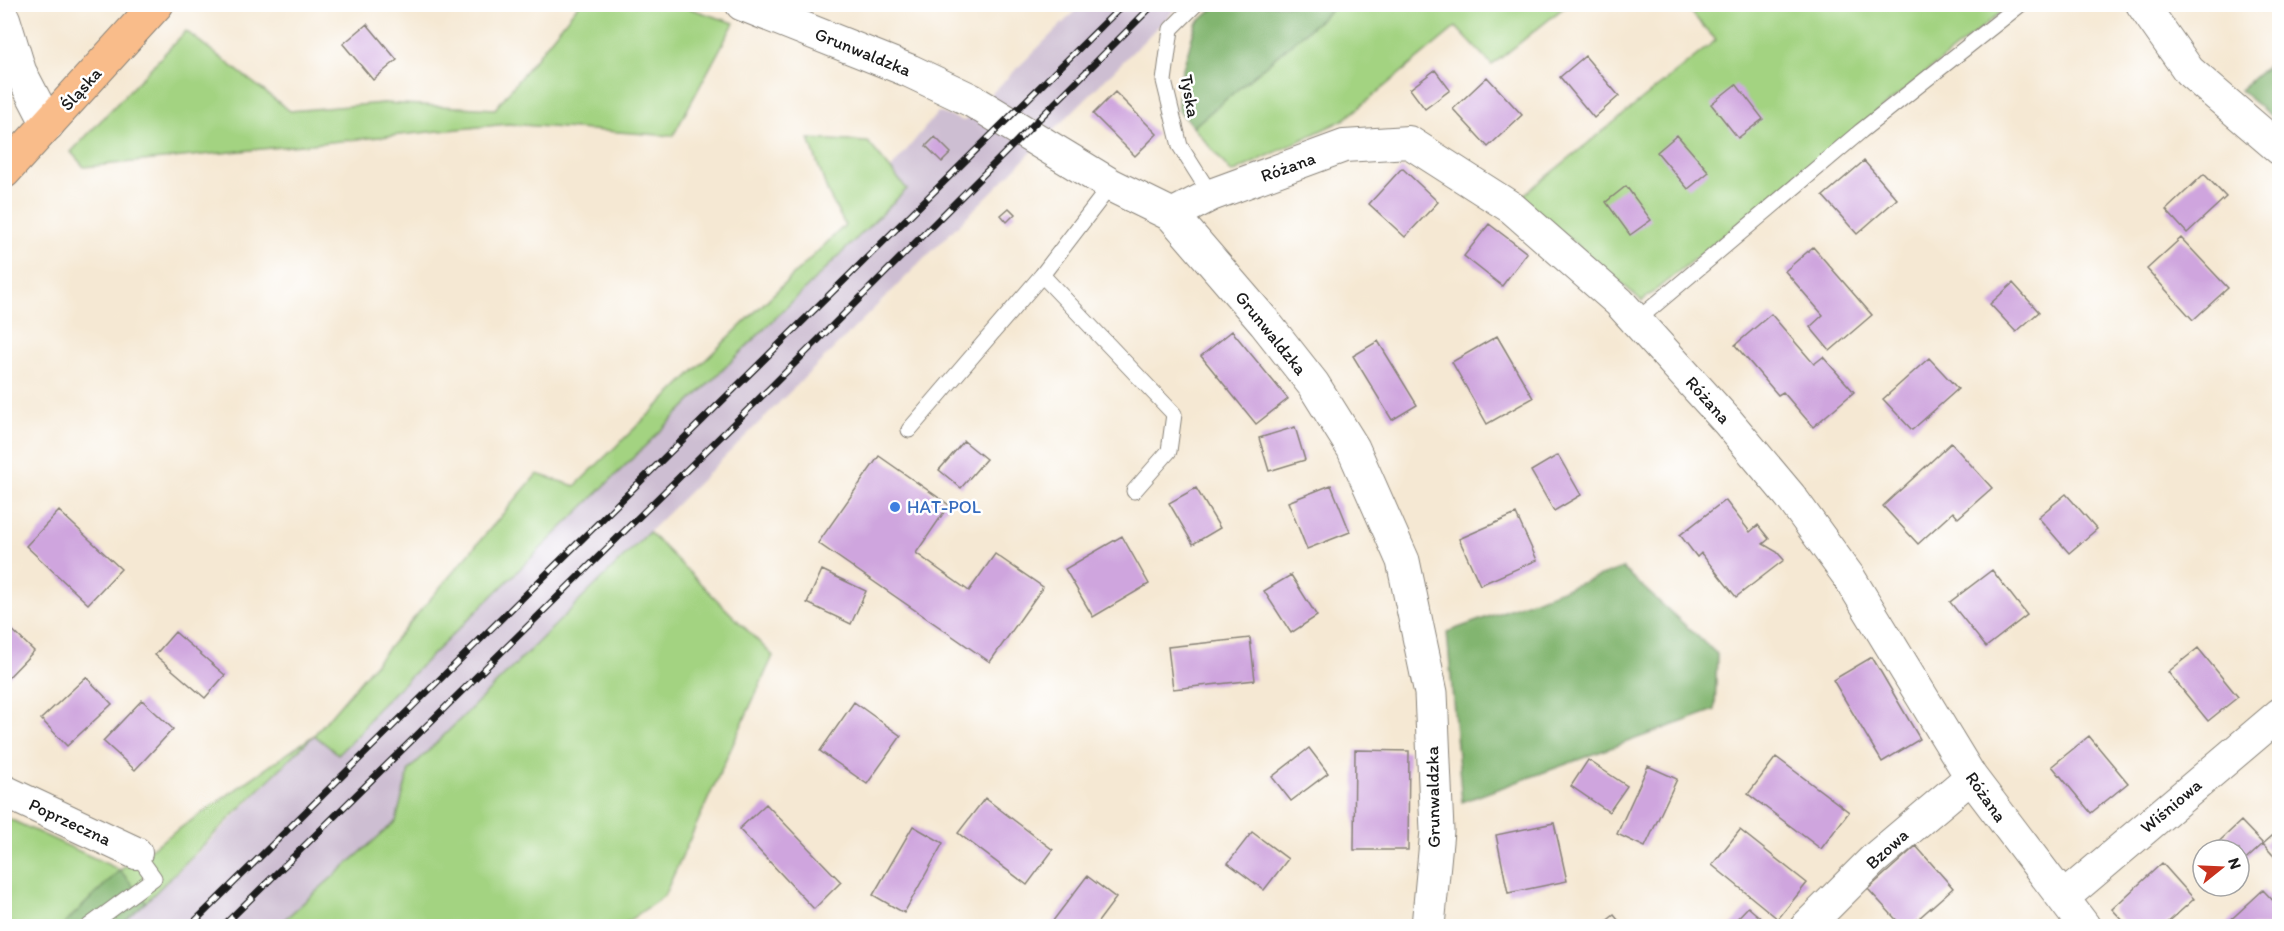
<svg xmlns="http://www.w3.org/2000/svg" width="2284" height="931" viewBox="0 0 2284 931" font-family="Itim,sans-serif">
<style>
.industrial{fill:#cdbed2}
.green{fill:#a3d381;stroke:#60784e;stroke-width:1.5}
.forest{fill:#82b56f;stroke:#4f6846;stroke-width:1.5}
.building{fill:#cfa5de}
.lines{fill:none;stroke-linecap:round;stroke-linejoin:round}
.service-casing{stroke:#888278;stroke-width:17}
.minor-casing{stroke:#888278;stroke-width:34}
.tertiary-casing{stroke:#888278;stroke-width:35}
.primary-casing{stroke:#888278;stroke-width:35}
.service{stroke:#fff;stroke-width:15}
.minor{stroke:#fff;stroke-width:32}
.tertiary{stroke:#fff;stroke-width:33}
.primary{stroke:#f9bc8a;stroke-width:33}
.rail-casing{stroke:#1c1c1c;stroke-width:7}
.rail{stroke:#fff;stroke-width:4.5;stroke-dasharray:14;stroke-linecap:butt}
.shop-dot{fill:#3f7fe0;stroke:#fff;stroke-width:2}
.labels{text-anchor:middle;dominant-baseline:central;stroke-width:5;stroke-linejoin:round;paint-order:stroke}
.street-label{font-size:18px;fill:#1c1c1c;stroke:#fff}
.shop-label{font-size:18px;fill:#366cbe;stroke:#fff;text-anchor:start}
</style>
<rect width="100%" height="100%" fill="#fff"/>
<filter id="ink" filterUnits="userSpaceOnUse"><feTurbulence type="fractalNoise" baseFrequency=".0167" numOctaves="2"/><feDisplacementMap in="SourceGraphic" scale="12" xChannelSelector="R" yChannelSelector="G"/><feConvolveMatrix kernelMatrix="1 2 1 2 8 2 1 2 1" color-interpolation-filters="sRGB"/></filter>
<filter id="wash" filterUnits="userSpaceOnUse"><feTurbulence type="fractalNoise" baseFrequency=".008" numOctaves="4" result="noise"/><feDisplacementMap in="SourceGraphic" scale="24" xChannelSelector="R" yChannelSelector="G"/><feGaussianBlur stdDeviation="1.35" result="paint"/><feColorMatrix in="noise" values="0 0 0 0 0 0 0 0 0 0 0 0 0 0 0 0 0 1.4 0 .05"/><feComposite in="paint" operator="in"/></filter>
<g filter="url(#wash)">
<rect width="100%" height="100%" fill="#f5e8d3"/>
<path class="industrial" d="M 1081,5 L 1180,5 L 409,770 L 396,821 L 277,926 L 120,926 L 207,844 L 314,735 L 338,754 L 361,732 L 375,711 L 906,189 L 890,170 L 938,112 L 964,121 Z"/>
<path class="green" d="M 579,4 L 679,5 L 734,23 L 673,136 L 508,124 L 84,167 L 71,152 L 186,31 L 290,111 L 383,103 L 495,109 Z
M 1337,5 L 1567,5 L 1492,65 L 1456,27 L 1345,119 L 1232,173 L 1193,127 Z
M 1684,5 L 2010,5 L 1642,301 L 1521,197 L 1716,40 Z
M 809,139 L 868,142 L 907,189 L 375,711 L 361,732 L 338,754 L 314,735 L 146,902 L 119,871 L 62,926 L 5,926 L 5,817 L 120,870 L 314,735 L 537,474 L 575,486 L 845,225 L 828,193 Z
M 649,532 L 773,656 L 664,896 L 621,926 L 277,926 L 396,821 L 409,770 Z"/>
<path class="forest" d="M 1217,5 L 1337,5 L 1193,127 L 1178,109 L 1179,82 L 1196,24 Z
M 2279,56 L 2279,123 L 2240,90 Z
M 1622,568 L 1717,654 L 1715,710 L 1462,802 L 1447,632 Z
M 120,870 L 146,902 L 120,926 L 62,926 Z"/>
<g id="blocks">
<path class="building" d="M 367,24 L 397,60 L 373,80 L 343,44 Z
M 1585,56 L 1619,96 L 1594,118 L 1560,77 Z
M 1435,70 L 1450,90 L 1425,109 L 1410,89 Z
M 1487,77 L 1522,115 L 1488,147 L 1453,109 Z
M 1736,84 L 1763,119 L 1738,138 L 1711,104 Z
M 1115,92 L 1157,134 L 1135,156 L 1093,114 Z
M 1677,135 L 1709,172 L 1688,189 L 1657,152 Z
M 935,137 L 951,153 L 942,162 L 926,146 Z
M 1864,161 L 1897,199 L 1857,234 L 1823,196 Z
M 1402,168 L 1438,202 L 1405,237 L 1369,204 Z
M 2204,174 L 2226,197 L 2187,233 L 2166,210 Z
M 1626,186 L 1651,220 L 1630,235 L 1606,202 Z
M 1009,208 L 1015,214 L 1007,222 L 1001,215 Z
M 1489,224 L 1527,253 L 1502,286 L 1464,256 Z
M 2181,238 L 2228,288 L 2193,320 L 2147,269 Z
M 1813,247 L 1872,315 L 1830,351 L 1810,327 L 1823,315 L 1785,271 Z
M 2013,283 L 2039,312 L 2016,332 L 1990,304 Z
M 1771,314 L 1814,364 L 1823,357 L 1854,392 L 1813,427 L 1783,392 L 1778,395 L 1735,345 Z
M 1232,331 L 1288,399 L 1256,424 L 1201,356 Z
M 1497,336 L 1533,398 L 1487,424 L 1452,362 Z
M 1378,341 L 1417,405 L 1392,420 L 1353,356 Z
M 1929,358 L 1958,389 L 1912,430 L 1883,399 Z
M 1295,427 L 1305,460 L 1269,471 L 1259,438 Z
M 964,441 L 986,459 L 961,488 L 939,470 Z
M 1951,443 L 1992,488 L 1958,518 L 1953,512 L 1918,544 L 1883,506 Z
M 1558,455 L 1581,495 L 1554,511 L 1531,471 Z
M 879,456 L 949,505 L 916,553 L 969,591 L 995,554 L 1043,587 L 990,662 L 818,543 Z
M 1331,485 L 1350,532 L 1307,549 L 1288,502 Z
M 1196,488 L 1220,528 L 1193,544 L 1169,503 Z
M 2066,494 L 2097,529 L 2069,553 L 2038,517 Z
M 1725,500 L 1750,532 L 1758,525 L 1769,539 L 1763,544 L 1777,552 L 1784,560 L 1736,597 L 1701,553 L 1697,557 L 1680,535 Z
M 59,511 L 121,569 L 88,604 L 26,546 Z
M 1516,514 L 1537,560 L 1480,585 L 1459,539 Z
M 1122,536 L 1149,584 L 1093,617 L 1065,569 Z
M 822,570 L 866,591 L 851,624 L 807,603 Z
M 1992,570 L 2027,615 L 1986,647 L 1950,602 Z
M 1291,575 L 1317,616 L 1291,633 L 1264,591 Z
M 4,622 L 34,651 L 4,682 Z
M 175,632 L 225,675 L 205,698 L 155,655 Z
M 1250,638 L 1255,680 L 1173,689 L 1168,647 Z
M 2198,648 L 2238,697 L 2208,721 L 2168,672 Z
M 1872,657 L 1920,739 L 1882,762 L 1833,680 Z
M 86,677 L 112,704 L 67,746 L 41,719 Z
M 142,700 L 173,729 L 135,770 L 103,741 Z
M 854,702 L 901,736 L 867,784 L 820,751 Z
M 2089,736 L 2128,783 L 2091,813 L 2052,766 Z
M 1309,748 L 1328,773 L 1291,801 L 1272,777 Z
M 1355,750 L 1409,751 L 1408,850 L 1354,850 Z
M 1776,757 L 1849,812 L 1821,849 L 1748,794 Z
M 1588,760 L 1627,786 L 1609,812 L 1571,786 Z
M 1648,766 L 1677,779 L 1645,847 L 1617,834 Z
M 985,798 L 1053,850 L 1027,885 L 958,833 Z
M 766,804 L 841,882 L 814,909 L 739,829 Z
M 2241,821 L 2263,844 L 2239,866 L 2239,850 L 2210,850 Z
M 1554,823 L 1567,881 L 1508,893 L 1496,835 Z
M 913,826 L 943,843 L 904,913 L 873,895 Z
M 2280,829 L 2280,863 L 2263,844 Z
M 1740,830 L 1807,883 L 1778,919 L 1712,865 Z
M 1252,832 L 1288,859 L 1264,890 L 1228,863 Z
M 1916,846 L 1953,888 L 1910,926 L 1902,926 L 1868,889 Z
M 2162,863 L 2194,899 L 2164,926 L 2128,926 L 2112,909 Z
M 1087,876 L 1116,898 L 1095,926 L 1049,926 Z
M 2263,890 L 2280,908 L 2280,926 L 2224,926 Z
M 1748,907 L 1770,926 L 1730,926 Z
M 1614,915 L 1623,926 L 1600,926 Z"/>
</g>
</g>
<g filter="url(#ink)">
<use href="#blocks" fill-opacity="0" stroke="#888278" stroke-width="1.5"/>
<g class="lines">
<g class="service-casing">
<path id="service" d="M 1196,4 L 1171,29 L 1164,81 L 1180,146 L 1211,195
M 1111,185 L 1042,275 L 1174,414 L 1169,451 L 1134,491
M 1636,321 L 1861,131 L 2021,4
M 909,430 L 1042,275
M 89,926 L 154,878 L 136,853"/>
</g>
<g class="minor-casing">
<path id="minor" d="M 2142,4 L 2189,71 L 2280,149
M 4,19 L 20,71 L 48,125
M 1172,215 L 1211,195 L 1344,146 L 1409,142 L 1512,208 L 1619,302 L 1728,422 L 1790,496 L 1849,577 L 1971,777 L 2084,926
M 4,791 L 136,853
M 2063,898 L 2280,714
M 1807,926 L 1874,859 L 1971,777"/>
</g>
<g class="tertiary-casing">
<path id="tertiary" d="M 742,4 L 910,71 L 971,100 L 1111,185 L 1172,215 L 1265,323 L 1313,384 L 1353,448 L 1403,561 L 1431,693 L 1437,831 L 1428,926"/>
</g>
<g class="primary-casing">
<path id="primary" d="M 4,172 L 157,4"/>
</g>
<use href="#service" class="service"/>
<use href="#minor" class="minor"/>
<use href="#tertiary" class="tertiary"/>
<use href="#primary" class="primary"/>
<g class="rail-casing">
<path id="rail" d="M 190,926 L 1124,4
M 223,926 L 769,389 L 1154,4"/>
</g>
<use href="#rail" class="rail"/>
</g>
</g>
<circle class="shop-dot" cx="895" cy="507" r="6"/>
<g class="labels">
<g class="street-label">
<text transform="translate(863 52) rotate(22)">Grunwaldzka</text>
<text transform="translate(81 89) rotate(-48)">Śląska</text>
<text transform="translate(1190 96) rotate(80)">Tyska</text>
<text transform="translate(1288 167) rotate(-20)">Różana</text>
<text transform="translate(1271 333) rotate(51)">Grunwaldzka</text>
<text transform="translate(1708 400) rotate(48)">Różana</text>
<text transform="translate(1433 797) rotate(-91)">Grunwaldzka</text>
<text transform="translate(1986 797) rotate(55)">Różana</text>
<text transform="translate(2171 806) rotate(-40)">Wiśniowa</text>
<text transform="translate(70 822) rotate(25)">Poprzeczna</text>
<text transform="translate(1887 849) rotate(-42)">Bzowa</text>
</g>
<g class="shop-label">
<text x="907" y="507">HAT-POL</text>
</g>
</g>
<rect width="2284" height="931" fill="none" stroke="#fff" stroke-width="24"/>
<g transform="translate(2221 868) rotate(72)"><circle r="28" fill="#ffffff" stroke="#a4a4a4" stroke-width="1.5"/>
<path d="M0-4.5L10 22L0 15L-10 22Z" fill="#c8321e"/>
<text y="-9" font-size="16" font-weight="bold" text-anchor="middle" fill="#1c1c1c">N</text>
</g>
</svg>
